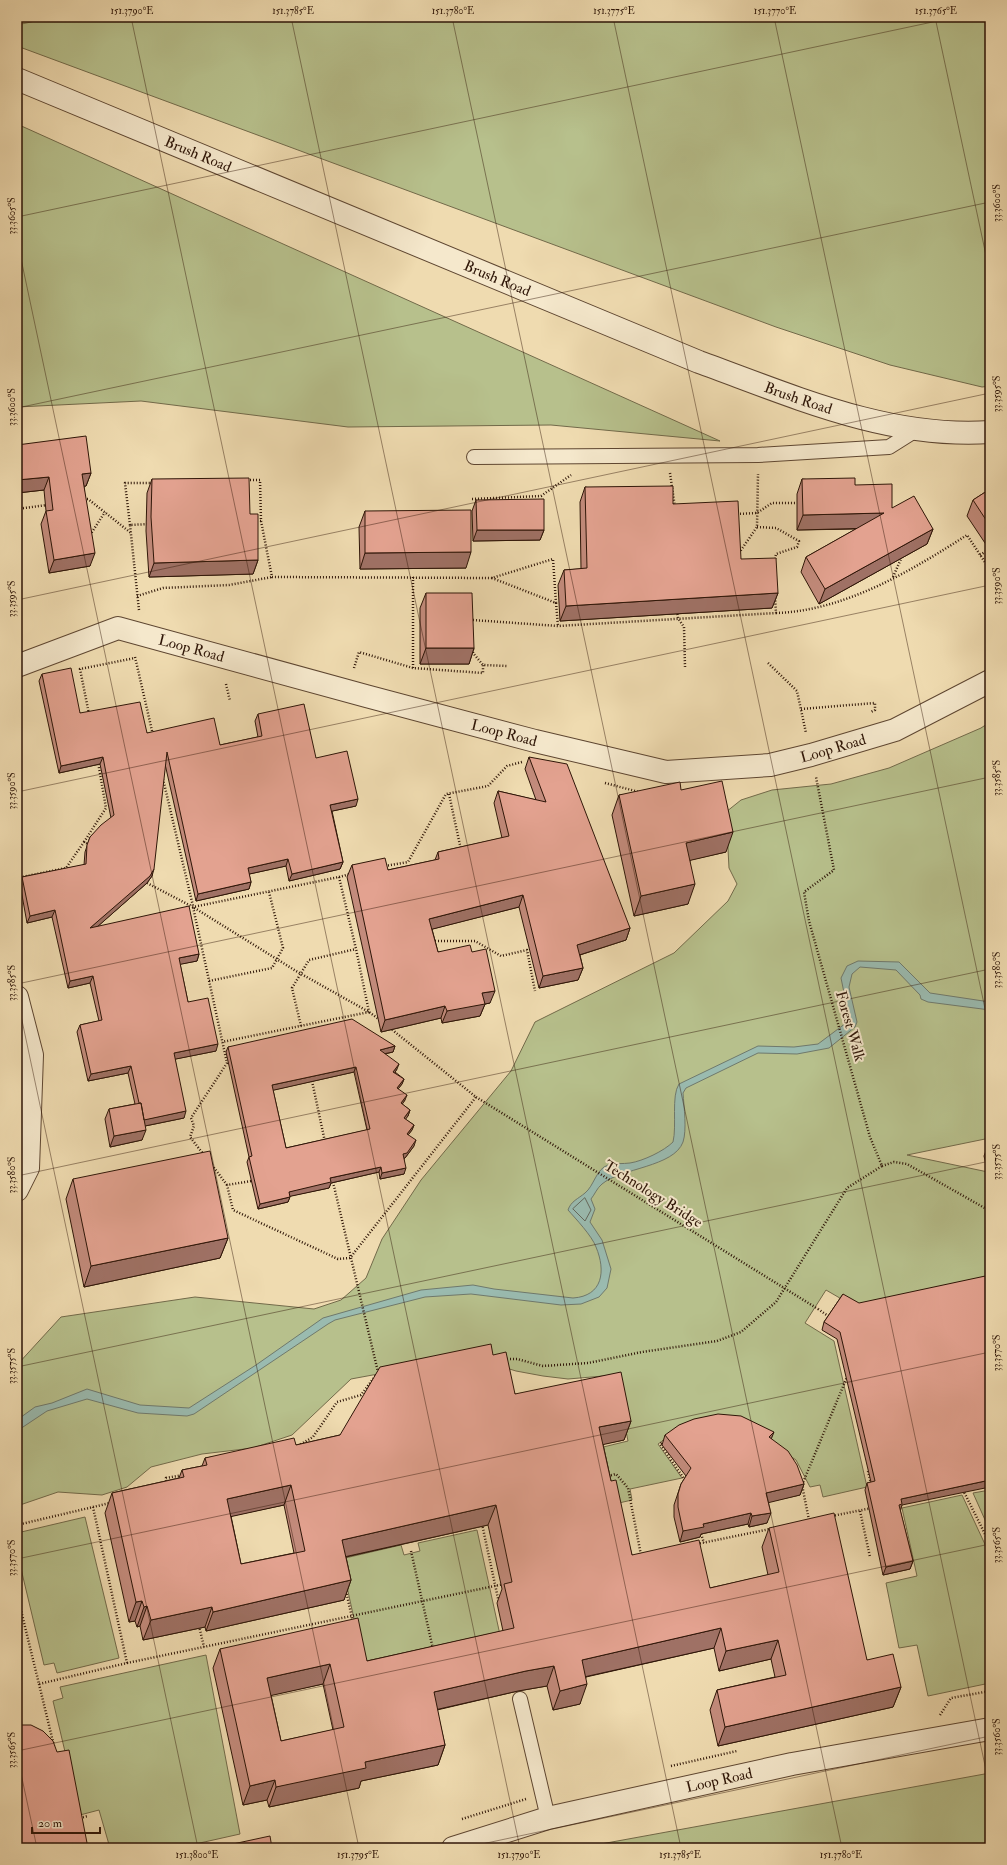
<svg xmlns="http://www.w3.org/2000/svg" width="1007" height="1865" viewBox="0 0 1007 1865" font-family="'IM FELL Double Pica',serif">
<style>
.green{fill:#b7c08c;stroke:#726a4a}
.water{fill:#9abbb0;stroke:#6f796c}
.lines{fill:none;stroke-linecap:round;stroke-linejoin:round}
.shore{stroke:#64685c;stroke-width:1}
.service-casing{stroke:#5e4631;stroke-width:16}
.minor-casing{stroke:#5e4631;stroke-width:24}
.path{stroke:#2e1507;stroke-width:2.5;stroke-dasharray:1 2;stroke-linecap:butt}
.service{stroke:#f5e8cc;stroke-width:14}
.minor{stroke:#f5e8cc;stroke-width:22}
.path-bridge{stroke:#2e1507;stroke-width:2.5;stroke-dasharray:1 2;stroke-linecap:butt}
.wall{fill:#c38b7c;stroke:#2e1507;fill-rule:evenodd}
.shaded-wall{fill:#9f7165;stroke:#2e1507}
.building{fill:#e3a290;stroke:#2e1507;fill-rule:evenodd}
.ticks{fill:none;stroke:#2e1507;stroke-width:1;stroke-opacity:0.45}
.labels{text-anchor:middle;dominant-baseline:central;stroke-width:4;stroke-linejoin:round;paint-order:stroke}
.street-label{font-size:15px;fill:#2e1507;stroke:#f5e8cc}
.neatline{fill:none;stroke:#2e1507;stroke-width:1.5}
.ticks-label{font-size:10px;text-anchor:middle;fill:#2e1507}
</style>
<rect width="100%" height="100%" fill="#efdbb0"/>
<filter id="stains"><feTurbulence type="fractalNoise" baseFrequency=".005" numOctaves="4"/><feColorMatrix values="0 0 0 0 .2 0 0 0 0 .09 0 0 0 0 .02 0 0 0 .5 -.17"/></filter>
<radialGradient id="worn" r=".72"><stop offset=".6" stop-color="#630" stop-opacity="0"/><stop offset="1" stop-color="#630" stop-opacity=".3"/></radialGradient>
<path class="green" d="M 17,17 L 990,17 L 990,386 L 982,387 L 890,365 L 776,327 L 17,46 Z
M 17,124 L 720,441 L 551,425 L 348,427 L 141,401 L 17,407 Z
M 990,722 L 990,1138 L 907,1155 L 988,1172 L 990,1180 L 990,1279 L 857,1308 L 826,1290 L 805,1323 L 834,1341 L 867,1487 L 823,1497 L 820,1485 L 810,1487 L 796,1460 L 774,1445 L 677,1431 L 658,1444 L 682,1478 L 630,1489 L 632,1500 L 610,1505 L 595,1449 L 628,1441 L 615,1375 L 568,1379 L 543,1376 L 516,1371 L 470,1357 L 351,1379 L 292,1435 L 253,1448 L 202,1454 L 151,1467 L 127,1487 L 102,1495 L 58,1492 L 17,1506 L 17,1365 L 61,1317 L 195,1297 L 314,1309 L 341,1300 L 366,1278 L 382,1239 L 421,1180 L 511,1071 L 535,1022 L 674,953 L 728,901 L 737,884 L 729,868 L 726,812 L 741,800 L 772,790 L 831,784 L 889,768 L 981,728 Z
M 990,1490 L 990,1531 L 973,1493 Z
M 962,1495 L 990,1555 L 990,1683 L 928,1696 L 917,1645 L 899,1648 L 886,1583 L 917,1576 L 902,1508 Z
M 85,1517 L 119,1658 L 57,1673 L 54,1663 L 44,1665 L 17,1552 L 17,1533 Z
M 477,1530 L 502,1644 L 366,1674 L 341,1559 L 401,1545 L 404,1555 L 420,1551 L 418,1543 Z
M 206,1655 L 240,1834 L 182,1847 L 110,1848 L 99,1810 L 80,1815 L 53,1701 L 63,1698 L 60,1687 Z
M 990,1773 L 990,1848 L 579,1848 Z"/>
<path class="water" d="M 858,961 L 899,962 L 930,993 L 990,1002 L 990,1010 L 928,1002 L 921,999 L 920,995 L 896,970 L 860,967 L 852,974 L 849,987 L 857,1022 L 855,1027 L 829,1048 L 797,1054 L 758,1053 L 686,1088 L 683,1093 C 684,1107 687,1130 683,1142 C 674,1167 621,1168 602,1184 C 597,1188 595,1194 591,1199 L 595,1209 L 590,1222 L 602,1240 L 611,1269 L 607,1288 L 599,1297 L 581,1304 L 561,1305 L 471,1294 L 425,1297 L 335,1320 L 328,1324 L 194,1414 L 187,1416 L 138,1413 L 87,1399 L 47,1411 L 17,1431 L 17,1420 L 35,1407 L 52,1403 L 87,1389 L 140,1405 L 189,1408 L 256,1365 L 323,1318 L 421,1290 L 473,1285 L 494,1289 L 573,1298 C 603,1296 606,1271 596,1247 C 592,1236 576,1219 568,1210 C 571,1201 578,1199 585,1193 C 594,1186 596,1169 608,1165 C 614,1163 623,1164 630,1163 C 643,1161 664,1151 673,1142 C 677,1126 671,1096 679,1084 L 758,1046 L 794,1047 L 818,1044 L 846,1023 L 849,1020 L 849,1017 L 841,978 L 847,966 Z"/>
<g class="lines">
<path class="shore" d="M 585,1198 L 591,1210 L 585,1221 L 573,1209 Z"/>
<g class="service-casing">
<path id="service" d="M 474,457 L 758,455 L 889,447 L 916,430
M 520,1699 L 548,1818"/>
</g>
<g class="minor-casing">
<g id="minor">
<path id="s1" d="M 17,79 L 699,362 C 793,396 888,439 990,432"/>
<path id="s2" d="M 17,666 L 118,628 L 366,696 L 535,741 L 666,772 L 770,765 L 811,755 L 895,730 L 990,681"/>
<path d="M 17,997 L 32,1055 L 28,1168 L 17,1190"/>
<path id="s3" d="M 453,1848 L 548,1818 L 792,1764 L 990,1729"/>
</g>
</g>
<path class="path" d="M 670,473 L 675,508
M 247,480 L 260,480 L 261,521 L 254,521
M 84,499 L 88,499 L 131,533
M 472,499 L 541,496 L 571,475
M 17,509 L 47,505
M 737,514 L 757,513 L 772,503 L 796,503
M 261,521 L 272,577 L 492,578 L 553,559 L 556,603 L 492,578
M 130,525 L 125,483 L 154,483
M 757,527 L 776,528 L 799,541 L 797,547 L 776,554 L 775,560
M 90,535 L 105,512
M 739,553 L 757,527 L 758,474
M 980,555 L 990,549
M 413,577 L 413,668
M 893,577 L 901,559
M 137,596 L 163,588 L 229,585 L 272,577
M 556,603 L 558,626
M 139,610 L 130,525 L 149,524
M 677,611 L 678,618 L 684,627 L 685,667
M 776,613 C 844,611 911,571 967,535 L 990,570
M 473,620 L 558,626 L 776,613 L 775,597
M 473,649 L 473,653 L 483,665 L 507,666
M 135,657 L 153,735
M 768,663 L 797,691 L 806,733
M 354,668 L 359,652 L 413,668 L 483,673 L 483,665
M 226,684 L 230,701
M 801,709 L 875,703 L 875,710 L 871,712
M 89,714 L 80,669 L 135,658
M 163,779 L 193,906
M 605,783 L 639,792
M 449,794 L 461,850
M 84,842 L 106,808 L 98,762
M 385,866 L 408,862 L 446,794 L 488,786 L 507,766 L 522,762
M 339,877 L 350,874
M 17,878 L 66,868 L 84,842 L 88,844
M 147,883 L 193,907 L 339,877 L 356,949 L 369,1012 L 222,1042
M 432,941 L 475,941 L 501,956 L 527,950 L 535,991
M 209,981 L 272,968 L 283,948 L 269,892
M 301,1026 L 292,988 L 309,960 L 356,949
M 312,1081 L 325,1142
M 204,1155 L 190,1137 L 194,1126 L 191,1118 L 227,1063 L 193,907 L 296,971 L 369,1012 L 380,1020
M 212,1165 L 227,1185
M 882,1166 L 894,1162 L 907,1164 L 990,1211
M 251,1181 L 227,1185 L 233,1210 L 338,1259 L 350,1258 L 476,1097 L 390,1028
M 333,1182 L 378,1372
M 818,1309 L 831,1318
M 504,1359 L 517,1359 L 543,1366 L 588,1363 L 642,1352 L 717,1341 L 741,1332 L 776,1302 L 847,1188 L 882,1166 L 870,1137 L 809,921 L 804,892 L 834,870 L 816,777
M 664,1441 L 660,1444 L 685,1480
M 298,1446 L 313,1437 L 337,1402 L 361,1395 L 376,1375
M 868,1471 L 871,1484
M 608,1476 L 616,1474 L 628,1488 L 641,1555
M 167,1484 L 166,1478 L 183,1475
M 963,1490 L 990,1544
M 860,1511 L 870,1557
M 832,1516 L 872,1508
M 809,1520 L 802,1485 L 847,1377
M 482,1524 L 499,1603
M 17,1525 L 110,1503
M 701,1534 L 704,1543
M 697,1544 L 770,1529
M 411,1551 L 433,1649
M 346,1591 L 353,1622
M 17,1594 L 39,1684 L 127,1663 L 93,1507
M 199,1626 L 204,1647
M 127,1663 L 504,1584
M 39,1684 L 54,1746
M 940,1715 L 951,1698 L 990,1691
M 671,1766 L 737,1751
M 80,1818 L 88,1816
M 462,1819 L 526,1799"/>
<use href="#service" class="service"/>
<use href="#minor" class="minor"/>
<path class="path-bridge" d="M 476,1097 L 818,1309"/>
</g>
<path class="wall" d="M 17,445 L 91,473 L 86,486 L 84,486 L 90,566 L 49,573 L 41,524 L 46,511 L 44,490 L 17,493 Z
M 152,479 L 258,560 L 253,574 L 149,577 L 146,531 L 147,493 Z
M 802,479 L 855,485 L 892,508 L 933,529 L 927,544 L 819,604 L 801,572 L 806,557 L 856,529 L 797,530 L 797,494 Z
M 585,487 L 673,504 L 741,559 L 778,593 L 772,608 L 560,621 L 558,585 L 564,570 L 581,569 L 580,502 Z
M 990,489 L 990,544 L 987,546 L 967,516 L 973,500 Z
M 476,500 L 544,530 L 540,540 L 473,541 L 472,511 Z
M 365,511 L 466,568 L 360,569 L 359,527 Z
M 426,593 L 474,648 L 469,664 L 420,664 L 420,608 Z
M 42,674 L 80,713 L 147,733 L 220,745 L 258,737 L 255,721 L 258,714 L 316,758 L 356,806 L 332,811 L 343,862 L 340,869 L 289,881 L 286,866 L 249,874 L 251,882 L 249,889 L 196,901 L 165,764 L 152,876 L 147,883 L 98,926 L 199,954 L 197,961 L 180,964 L 188,1002 L 216,1051 L 175,1059 L 184,1118 L 145,1126 L 142,1140 L 110,1147 L 105,1119 L 109,1109 L 135,1104 L 128,1073 L 88,1081 L 77,1032 L 80,1025 L 99,1021 L 90,983 L 68,988 L 52,917 L 27,923 L 20,884 L 22,877 L 84,865 L 85,852 L 90,837 L 111,818 L 100,764 L 59,773 L 39,681 Z
M 529,757 L 630,928 L 626,940 L 580,955 L 583,968 L 578,980 L 539,988 L 519,907 L 432,929 L 438,952 L 472,952 L 490,1003 L 485,1004 L 480,1016 L 442,1023 L 441,1018 L 381,1032 L 347,877 L 352,865 L 388,870 L 435,860 L 438,852 L 502,838 L 494,803 L 498,791 L 536,800 L 525,769 Z
M 681,790 L 726,852 L 690,860 L 688,904 L 634,916 L 612,815 L 619,795 Z
M 395,1046 L 393,1052 L 385,1054 L 397,1069 L 395,1072 L 404,1079 L 402,1084 L 398,1089 L 405,1100 L 402,1104 L 410,1110 L 408,1116 L 405,1119 L 414,1125 L 412,1130 L 408,1135 L 414,1146 L 405,1158 L 404,1159 L 404,1174 L 380,1179 L 379,1172 L 331,1183 L 329,1188 L 290,1196 L 288,1202 L 258,1209 L 247,1162 L 249,1157 L 226,1052 L 228,1047 ZM 354,1072 L 367,1130 L 286,1148 L 273,1090 Z
M 987,1148 L 990,1148 L 990,1181 L 984,1156 Z
M 73,1179 L 228,1238 L 220,1258 L 84,1287 L 66,1199 Z
M 843,1294 L 902,1505 L 900,1510 L 913,1561 L 910,1569 L 883,1575 L 865,1490 L 867,1483 L 871,1482 L 837,1339 L 822,1330 L 824,1322 Z
M 493,1355 L 515,1394 L 631,1421 L 624,1440 L 603,1444 L 611,1481 L 632,1555 L 710,1588 L 768,1575 L 762,1547 L 769,1528 L 867,1660 L 901,1687 L 893,1707 L 718,1746 L 710,1710 L 717,1690 L 775,1677 L 771,1659 L 719,1671 L 714,1648 L 586,1677 L 580,1704 L 553,1710 L 547,1686 L 518,1691 L 437,1710 L 445,1745 L 438,1765 L 361,1781 L 359,1788 L 269,1807 L 267,1800 L 243,1805 L 213,1668 L 220,1649 L 367,1661 L 503,1631 L 497,1603 L 502,1589 L 488,1525 L 346,1557 L 351,1580 L 344,1600 L 206,1631 L 205,1627 L 143,1640 L 140,1626 L 137,1627 L 135,1621 L 129,1622 L 105,1513 L 112,1493 L 179,1478 L 182,1470 L 202,1466 L 205,1458 L 296,1445 L 340,1435 ZM 284,1505 L 294,1553 L 241,1564 L 231,1516 ZM 323,1684 L 333,1730 L 281,1741 L 271,1695 Z
M 665,1435 L 771,1439 L 804,1484 L 800,1495 L 768,1502 L 767,1523 L 749,1527 L 748,1524 L 701,1534 L 700,1537 L 680,1542 L 674,1517 L 674,1505 L 681,1484 L 686,1476 L 662,1445 Z"/>
<path class="shaded-wall" d="M 91,473 L 86,486 L 77,487 L 82,474 Z
M 49,477 L 44,490 L 17,493 L 17,480 Z
M 884,513 L 878,528 L 797,530 L 803,515 Z
M 933,529 L 927,544 L 819,604 L 825,589 Z
M 477,530 L 544,530 L 540,540 L 473,541 Z
M 990,538 L 990,544 L 987,546 Z
M 471,552 L 466,568 L 360,569 L 365,553 Z
M 95,553 L 90,566 L 49,573 L 54,560 Z
M 258,560 L 253,574 L 149,577 L 154,563 Z
M 778,593 L 772,608 L 560,621 L 566,606 Z
M 426,648 L 474,648 L 469,664 L 420,664 Z
M 103,757 L 100,764 L 59,773 L 61,766 Z
M 358,799 L 356,806 L 328,812 L 330,805 Z
M 733,832 L 726,852 L 679,863 L 686,843 Z
M 288,859 L 286,866 L 245,875 L 248,868 Z
M 343,862 L 340,869 L 289,881 L 292,874 Z
M 154,869 L 152,876 L 147,883 L 88,935 L 90,928 Z
M 251,882 L 249,889 L 196,901 L 198,894 Z
M 695,884 L 688,904 L 634,916 L 641,896 Z
M 523,895 L 519,907 L 425,931 L 429,919 Z
M 55,910 L 52,917 L 27,923 L 30,916 Z
M 630,928 L 626,940 L 573,957 L 577,945 Z
M 199,954 L 197,961 L 177,965 L 179,958 Z
M 583,968 L 578,980 L 539,988 L 543,976 Z
M 93,976 L 90,983 L 68,988 L 70,981 Z
M 495,991 L 490,1003 L 485,1004 L 480,1016 L 442,1023 L 447,1011 L 482,993 Z
M 445,1006 L 441,1018 L 381,1032 L 385,1020 Z
M 218,1044 L 216,1051 L 171,1060 L 174,1053 Z
M 395,1046 L 393,1052 L 378,1055 L 380,1050 Z
M 399,1064 L 397,1069 L 392,1077 L 393,1072 Z
M 131,1066 L 128,1073 L 88,1081 L 91,1074 Z
M 356,1067 L 354,1072 L 270,1091 L 272,1085 Z
M 404,1079 L 402,1084 L 395,1093 L 397,1088 Z
M 407,1095 L 405,1100 L 399,1109 L 401,1103 Z
M 410,1110 L 408,1116 L 402,1124 L 404,1118 Z
M 186,1111 L 184,1118 L 140,1127 L 142,1120 Z
M 414,1125 L 412,1130 L 405,1139 L 407,1134 Z
M 146,1130 L 142,1140 L 110,1147 L 114,1136 Z
M 416,1140 L 414,1146 L 405,1158 L 401,1159 L 403,1154 Z
M 381,1167 L 379,1172 L 331,1183 L 329,1188 L 287,1197 L 289,1192 L 330,1178 Z
M 406,1168 L 404,1174 L 380,1179 L 382,1173 Z
M 290,1197 L 288,1202 L 258,1209 L 260,1204 Z
M 228,1238 L 220,1258 L 84,1287 L 91,1266 Z
M 631,1421 L 624,1440 L 592,1447 L 599,1427 Z
M 774,1432 L 770,1442 L 769,1437 Z
M 990,1480 L 990,1487 L 902,1505 L 900,1512 L 896,1512 L 901,1499 Z
M 804,1484 L 800,1495 L 763,1504 L 766,1493 Z
M 291,1485 L 284,1505 L 220,1519 L 227,1499 Z
M 496,1505 L 488,1525 L 335,1559 L 342,1540 Z
M 751,1513 L 748,1524 L 701,1534 L 700,1537 L 680,1542 L 683,1531 L 703,1524 Z
M 771,1513 L 767,1523 L 749,1527 L 752,1516 Z
M 913,1561 L 910,1569 L 883,1575 L 886,1567 Z
M 351,1580 L 344,1600 L 206,1631 L 213,1612 Z
M 142,1601 L 135,1621 L 129,1622 L 136,1602 Z
M 147,1606 L 140,1626 L 137,1627 L 144,1607 Z
M 212,1607 L 205,1627 L 143,1640 L 151,1620 Z
M 721,1628 L 714,1648 L 575,1679 L 582,1660 Z
M 778,1640 L 771,1659 L 719,1671 L 726,1651 Z
M 330,1664 L 323,1684 L 260,1698 L 267,1678 Z
M 554,1666 L 547,1686 L 518,1691 L 426,1712 L 434,1692 L 526,1671 Z
M 587,1684 L 580,1704 L 553,1710 L 560,1691 Z
M 901,1687 L 893,1707 L 718,1746 L 725,1727 Z
M 445,1745 L 438,1765 L 361,1781 L 359,1788 L 269,1807 L 276,1787 L 365,1762 Z
M 275,1780 L 267,1800 L 243,1805 L 250,1786 Z"/>
<path class="building" d="M 86,436 L 91,473 L 82,474 L 95,553 L 54,560 L 46,511 L 53,510 L 49,477 L 17,480 L 17,445 Z
M 249,478 L 250,514 L 258,514 L 258,560 L 154,563 L 151,517 L 152,479 Z
M 855,478 L 855,485 L 892,484 L 892,508 L 914,496 L 933,529 L 825,589 L 806,557 L 884,513 L 803,515 L 802,479 Z
M 673,486 L 673,504 L 738,501 L 741,559 L 776,558 L 778,593 L 566,606 L 564,570 L 587,568 L 585,487 Z
M 990,489 L 990,526 L 973,500 Z
M 544,499 L 544,530 L 477,530 L 476,500 Z
M 471,510 L 471,552 L 365,553 L 365,511 Z
M 426,593 L 472,593 L 474,648 L 426,648 Z
M 71,668 L 80,713 L 140,702 L 147,733 L 214,718 L 220,745 L 262,736 L 258,714 L 304,704 L 316,758 L 347,751 L 358,799 L 330,805 L 343,862 L 292,874 L 288,859 L 248,868 L 251,882 L 198,894 L 167,752 L 154,869 L 150,876 L 90,928 L 189,906 L 199,954 L 179,958 L 188,1002 L 208,998 L 218,1044 L 174,1053 L 186,1111 L 144,1120 L 141,1103 L 139,1103 L 131,1066 L 91,1074 L 80,1025 L 102,1020 L 93,976 L 70,981 L 55,910 L 30,916 L 22,877 L 86,864 L 87,845 L 90,837 L 101,825 L 114,815 L 103,757 L 61,766 L 42,674 Z
M 529,757 L 567,764 L 630,928 L 577,945 L 583,968 L 543,976 L 523,895 L 429,919 L 438,952 L 470,945 L 472,952 L 486,949 L 495,991 L 482,993 L 485,1004 L 447,1011 L 445,1006 L 385,1020 L 352,865 L 385,858 L 388,870 L 439,859 L 438,852 L 509,836 L 498,791 L 546,802 Z
M 722,781 L 733,832 L 686,843 L 695,884 L 641,896 L 619,795 L 680,782 L 681,790 Z
M 352,1019 L 395,1046 L 380,1050 L 399,1064 L 393,1072 L 404,1079 L 397,1088 L 407,1095 L 401,1103 L 410,1110 L 404,1118 L 414,1125 L 407,1134 L 416,1140 L 407,1153 L 403,1154 L 406,1168 L 382,1173 L 381,1167 L 330,1178 L 331,1182 L 289,1192 L 290,1197 L 260,1204 L 249,1157 L 252,1156 L 228,1047 ZM 356,1067 L 370,1129 L 286,1148 L 272,1085 Z
M 141,1103 L 146,1130 L 114,1136 L 109,1109 Z
M 987,1148 L 990,1148 L 990,1161 Z
M 210,1151 L 228,1238 L 91,1266 L 73,1179 Z
M 990,1275 L 990,1480 L 901,1499 L 902,1504 L 899,1505 L 913,1561 L 886,1567 L 867,1483 L 875,1481 L 840,1332 L 824,1322 L 843,1294 L 859,1303 Z
M 491,1344 L 493,1355 L 506,1352 L 515,1394 L 621,1372 L 631,1421 L 599,1427 L 611,1481 L 616,1480 L 632,1555 L 699,1540 L 710,1588 L 779,1572 L 769,1528 L 834,1513 L 867,1660 L 893,1654 L 901,1687 L 725,1727 L 717,1690 L 786,1675 L 778,1640 L 726,1651 L 721,1628 L 582,1660 L 587,1684 L 560,1691 L 554,1666 L 526,1671 L 434,1692 L 445,1745 L 365,1762 L 366,1768 L 276,1787 L 275,1780 L 250,1786 L 220,1649 L 358,1618 L 367,1661 L 514,1628 L 504,1584 L 512,1582 L 496,1505 L 342,1540 L 351,1580 L 213,1612 L 212,1607 L 151,1620 L 147,1606 L 144,1607 L 142,1601 L 136,1602 L 112,1493 L 184,1477 L 182,1470 L 207,1465 L 205,1458 L 294,1438 L 296,1445 L 340,1435 L 380,1367 ZM 291,1485 L 305,1551 L 241,1564 L 227,1499 ZM 330,1664 L 344,1727 L 281,1741 L 267,1678 Z
M 718,1414 L 741,1416 L 774,1432 L 769,1437 L 788,1451 L 797,1465 L 804,1484 L 766,1493 L 771,1513 L 752,1516 L 751,1513 L 703,1524 L 704,1527 L 683,1531 L 678,1507 L 678,1494 L 681,1484 L 691,1468 L 665,1435 L 679,1425 L 694,1419 Z
M 17,1725 L 31,1725 L 43,1731 L 53,1741 L 57,1752 L 69,1750 L 88,1848 L 17,1848 Z
M 270,1836 L 272,1848 L 219,1848 L 219,1847 Z"/>
<path class="ticks" d="M 131,17 L 520,1848M 291,17 L 681,1848M 452,17 L 842,1848M 613,17 L 990,1789M 774,17 L 990,1032M 935,17 L 990,274M 17,25 L 54,17M 17,217 L 956,17M 17,240 L 359,1848M 17,408 L 990,202M 17,600 L 990,393M 17,792 L 990,585M 17,984 L 990,777M 17,997 L 198,1848M 17,1176 L 990,969M 17,1367 L 990,1161M 17,1559 L 990,1352M 17,1751 L 990,1544M 17,1755 L 37,1848M 463,1848 L 990,1736"/>
<g class="labels">
<g class="street-label">
<text stroke="none"><textPath href="#s1" startOffset="196">Brush Road</textPath></text>
<text stroke="none"><textPath href="#s1" startOffset="520">Brush Road</textPath></text>
<text stroke="none"><textPath href="#s1" startOffset="844">Brush Road</textPath></text>
<text stroke="none"><textPath href="#s2" startOffset="184">Loop Road</textPath></text>
<text stroke="none"><textPath href="#s2" startOffset="508">Loop Road</textPath></text>
<text stroke="none"><textPath href="#s2" startOffset="844">Loop Road</textPath></text>
<text transform="translate(850 1026) rotate(74)">Forest Walk</text>
<text transform="translate(653 1194) rotate(32)">Technology Bridge</text>
<text stroke="none"><textPath href="#s3" startOffset="275">Loop Road</textPath></text>
</g>
</g>
<rect width="1007" height="1865" fill="none" stroke="#efdbb0" stroke-width="44"/>
<path d="M32 1827v6h68v-6" fill="none" stroke="#2e1507" stroke-width="2"/>
<text x="38" y="1827" font-size="12" fill="#2e1507" stroke="#f5e8cc" stroke-width="3" paint-order="stroke">20 m</text>
<rect x="22" y="22" width="963" height="1821" class="neatline"/>
<g class="ticks-label">
<text x="132" y="14">151.3790°E</text>
<text x="293" y="14">151.3785°E</text>
<text x="453" y="14">151.3780°E</text>
<text x="614" y="14">151.3775°E</text>
<text x="775" y="14">151.3770°E</text>
<text x="936" y="14">151.3765°E</text>
<text transform="translate(996 203) rotate(-90)" y="4">33.3600°S</text>
<text transform="translate(11 216) rotate(-90)" y="4">33.3605°S</text>
<text transform="translate(996 394) rotate(-90)" y="4">33.3595°S</text>
<text transform="translate(11 407) rotate(-90)" y="4">33.3600°S</text>
<text transform="translate(996 586) rotate(-90)" y="4">33.3590°S</text>
<text transform="translate(11 599) rotate(-90)" y="4">33.3595°S</text>
<text transform="translate(996 778) rotate(-90)" y="4">33.3585°S</text>
<text transform="translate(11 791) rotate(-90)" y="4">33.3590°S</text>
<text transform="translate(996 970) rotate(-90)" y="4">33.3580°S</text>
<text transform="translate(11 983) rotate(-90)" y="4">33.3585°S</text>
<text transform="translate(996 1162) rotate(-90)" y="4">33.3575°S</text>
<text transform="translate(11 1175) rotate(-90)" y="4">33.3580°S</text>
<text transform="translate(996 1353) rotate(-90)" y="4">33.3570°S</text>
<text transform="translate(11 1366) rotate(-90)" y="4">33.3575°S</text>
<text transform="translate(996 1545) rotate(-90)" y="4">33.3565°S</text>
<text transform="translate(11 1558) rotate(-90)" y="4">33.3570°S</text>
<text transform="translate(996 1737) rotate(-90)" y="4">33.3560°S</text>
<text transform="translate(11 1750) rotate(-90)" y="4">33.3565°S</text>
<text x="197" y="1858">151.3800°E</text>
<text x="358" y="1858">151.3795°E</text>
<text x="519" y="1858">151.3790°E</text>
<text x="680" y="1858">151.3785°E</text>
<text x="841" y="1858">151.3780°E</text>
</g>
<rect width="100%" height="100%" filter="url(#stains)"/>
<rect width="100%" height="100%" fill="url(#worn)"/>
</svg>
